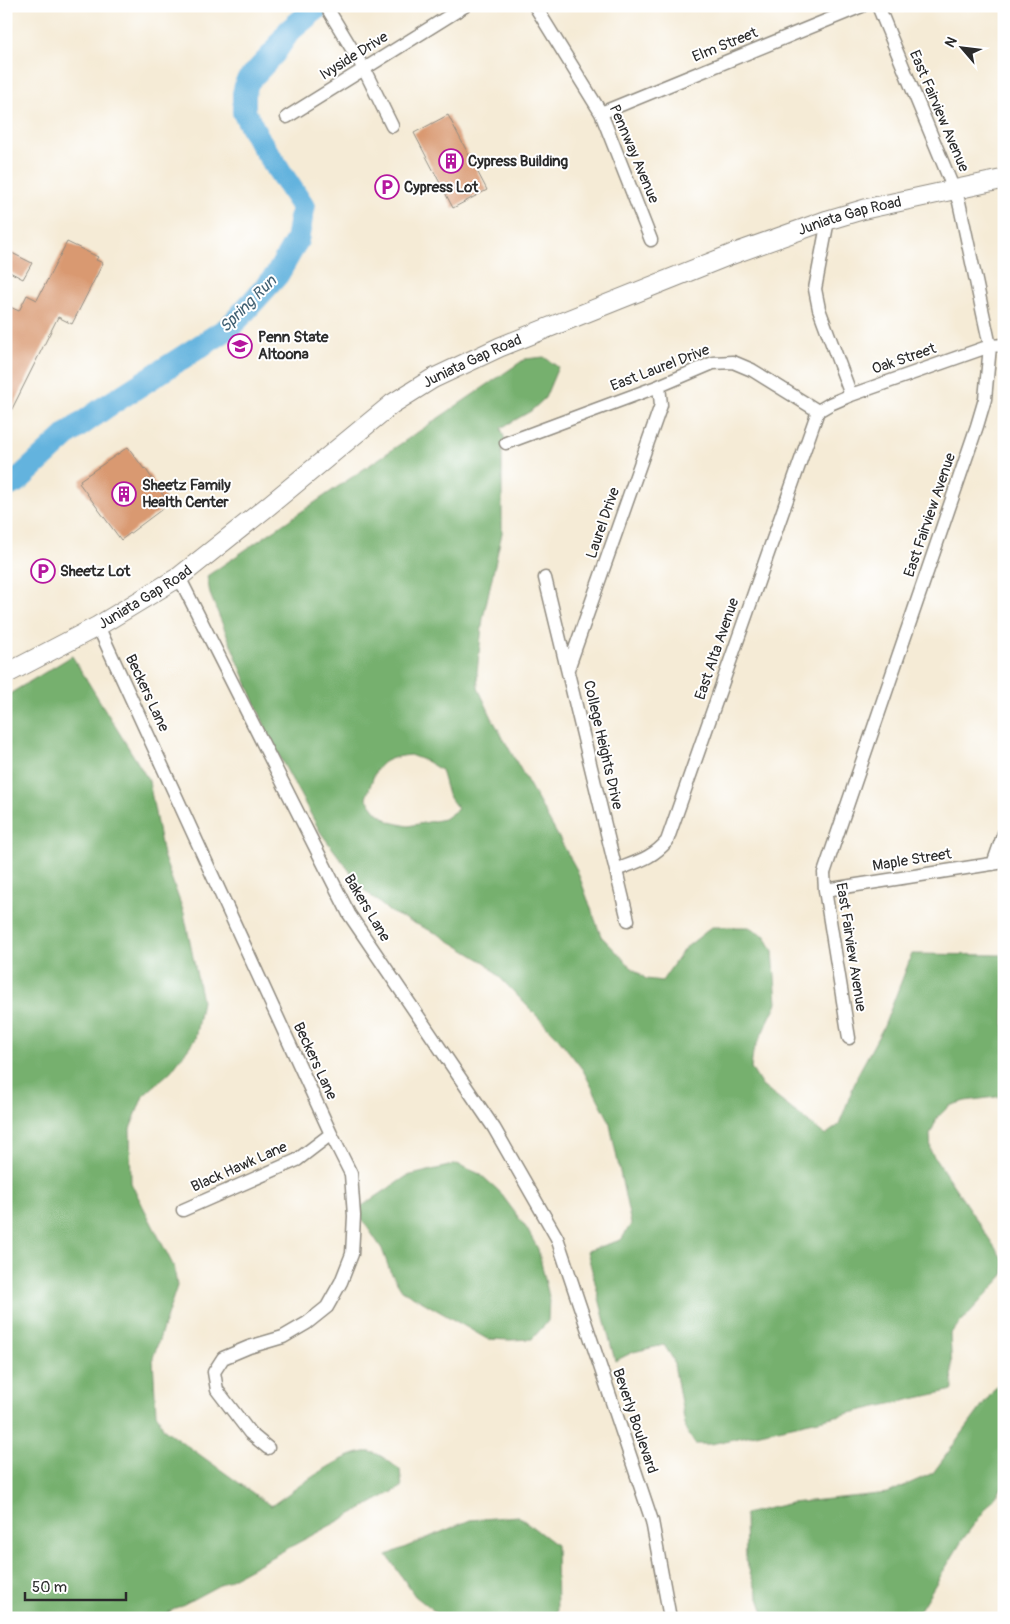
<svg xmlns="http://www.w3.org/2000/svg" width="1010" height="1624" viewBox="0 0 1010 1624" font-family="Pangolin,sans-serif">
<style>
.forest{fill:#76b06e;stroke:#506e4c;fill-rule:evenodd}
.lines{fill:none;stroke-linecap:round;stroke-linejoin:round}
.river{stroke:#63b3de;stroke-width:24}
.building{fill:#d99971}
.minor-casing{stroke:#908b80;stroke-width:15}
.secondary-casing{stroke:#908b80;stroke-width:21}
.minor{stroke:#fff;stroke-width:12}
.secondary{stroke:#fff;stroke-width:19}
.labels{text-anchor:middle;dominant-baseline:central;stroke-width:4;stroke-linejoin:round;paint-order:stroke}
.street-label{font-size:15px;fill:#2b2b2b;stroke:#fff}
.poi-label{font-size:15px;font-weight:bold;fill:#2b2b2b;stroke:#fff;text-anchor:start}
.water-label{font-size:16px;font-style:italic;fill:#416173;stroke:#fff}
</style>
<rect width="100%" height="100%" fill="#fff"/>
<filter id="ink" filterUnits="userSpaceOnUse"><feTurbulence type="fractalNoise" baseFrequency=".02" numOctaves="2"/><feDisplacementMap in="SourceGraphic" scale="10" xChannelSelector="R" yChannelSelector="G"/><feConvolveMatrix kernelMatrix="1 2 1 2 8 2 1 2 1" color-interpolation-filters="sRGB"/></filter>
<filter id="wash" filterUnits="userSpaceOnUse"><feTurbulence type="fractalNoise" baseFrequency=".0096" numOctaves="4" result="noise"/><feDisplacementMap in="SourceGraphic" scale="20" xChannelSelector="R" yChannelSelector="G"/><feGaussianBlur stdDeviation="1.12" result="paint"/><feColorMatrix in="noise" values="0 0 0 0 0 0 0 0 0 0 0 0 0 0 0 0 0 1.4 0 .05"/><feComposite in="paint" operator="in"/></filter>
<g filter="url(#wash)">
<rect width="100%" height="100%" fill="#f5ebd6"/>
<path class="forest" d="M 544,357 L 558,367 L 545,398 L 531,411 L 501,428 L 506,443 L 502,448 L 502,533 L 483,618 L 477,672 L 478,688 L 493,720 L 577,870 L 601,936 L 631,967 L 646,979 L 662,981 L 684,949 L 712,927 L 749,927 L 765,936 L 773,951 L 777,1003 L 753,1052 L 751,1068 L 762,1086 L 825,1135 L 839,1125 L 858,1074 L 884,1026 L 912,954 L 1004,955 L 1004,1096 L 965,1101 L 949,1106 L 937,1118 L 930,1135 L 931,1152 L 1004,1261 L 1004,1275 L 950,1334 L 953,1390 L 711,1444 L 695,1444 L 686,1430 L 673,1359 L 664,1345 L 633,1352 L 615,1361 L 587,1251 L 621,1240 L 631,1224 L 609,1120 L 583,1070 L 559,1039 L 486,963 L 438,934 L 390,912 L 363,889 L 321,833 L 271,741 L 210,594 L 207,576 L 525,359 ZM 410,755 L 426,761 L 441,770 L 448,795 L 458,809 L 444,819 L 408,826 L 390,822 L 377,812 L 366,798 C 377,768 375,759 410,755 Z
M 72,656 L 149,781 L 163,855 L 184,913 L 202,1001 L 195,1039 L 171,1071 L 143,1096 L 130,1129 L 131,1183 L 174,1267 L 177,1286 L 153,1358 L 156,1413 L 164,1429 L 271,1506 C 292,1492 345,1449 370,1452 C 380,1453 392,1464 400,1470 L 402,1487 L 158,1618 L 6,1618 L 6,696 Z
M 457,1164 L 480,1174 L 499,1191 L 527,1229 L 538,1249 L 549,1297 L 548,1321 L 532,1339 L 510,1340 L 487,1339 L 402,1290 L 390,1271 L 382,1249 L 356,1210 L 407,1176 Z
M 1004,1383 L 1004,1485 L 963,1539 L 915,1618 L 766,1618 L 746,1561 L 745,1514 L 791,1503 L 888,1493 L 933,1473 L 997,1386 Z
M 518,1516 L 556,1545 L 557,1618 L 443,1618 L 415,1596 L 387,1555 L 470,1520 Z"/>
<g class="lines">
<path class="river" d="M 6,486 L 17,481 L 69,433 L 104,408 L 230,327 L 277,275 L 297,240 L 303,207 L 259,140 L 244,112 L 244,94 L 247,82 L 274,53 L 289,31 L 319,6"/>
</g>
<g id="blocks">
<path class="building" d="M 448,115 L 487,190 L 453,208 L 414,133 Z
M 67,242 L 98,257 L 96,260 L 103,263 L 72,324 L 58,317 L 6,421 L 6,314 L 10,307 L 19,311 L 27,295 L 37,300 Z
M 6,250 L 32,263 L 23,279 L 6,270 Z
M 128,447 L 144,469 L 145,468 L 169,504 L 121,540 L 79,483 L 81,482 L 80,480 Z"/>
</g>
</g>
<g filter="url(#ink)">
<use href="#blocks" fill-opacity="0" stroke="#908b80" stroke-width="1"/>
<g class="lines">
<g class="minor-casing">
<path id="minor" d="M 535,6 L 601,113 L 651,240
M 329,11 L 364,69 L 392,126
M 601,113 L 862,6
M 287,117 L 465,6
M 828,220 L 815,289 L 819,309 L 851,395
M 818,411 L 830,404 L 851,395 L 990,346 L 1004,345
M 506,443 L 659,386 L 713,363 L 733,362 L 752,370 L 818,411
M 179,577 L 349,914 L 494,1128 L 557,1238 L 652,1521 L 670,1618
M 545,578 L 628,920
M 98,626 L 331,1134 L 351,1174 L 354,1216 L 352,1254 L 341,1282 L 327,1307 L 307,1323 L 283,1337 L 249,1347 L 223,1358 L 214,1372 L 217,1390 L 250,1433 L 268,1448
M 568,669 L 661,405 L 659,386
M 993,864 L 1004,833
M 616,870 C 636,862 653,858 667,841 L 818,411
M 825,890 L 1004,862
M 849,1038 L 825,890 L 824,873 L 977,426 L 985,399 L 990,346 L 959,202 L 878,6
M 183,1210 L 297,1160 L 331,1134"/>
</g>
<g class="secondary-casing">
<g id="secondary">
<path id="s1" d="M 6,674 L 98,626 L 179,577 L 267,507 L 392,404 L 432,379 L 500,347 L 730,255 L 828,220 L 865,209 L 1004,179"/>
</g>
</g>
<use href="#minor" class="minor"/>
<use href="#secondary" class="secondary"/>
</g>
</g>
<defs>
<g id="building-ring" transform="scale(1.25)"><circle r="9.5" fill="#fff" stroke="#b5179e" stroke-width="1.5"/><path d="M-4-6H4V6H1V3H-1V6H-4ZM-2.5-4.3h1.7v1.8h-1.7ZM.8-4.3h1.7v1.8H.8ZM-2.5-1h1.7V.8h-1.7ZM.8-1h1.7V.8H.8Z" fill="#b5179e"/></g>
<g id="parking-ring" transform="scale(1.25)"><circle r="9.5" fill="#fff" stroke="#b5179e" stroke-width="1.5"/><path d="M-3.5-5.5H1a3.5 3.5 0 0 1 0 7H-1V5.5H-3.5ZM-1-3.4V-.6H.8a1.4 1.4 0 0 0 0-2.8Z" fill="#b5179e"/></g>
<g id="university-ring" transform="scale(1.25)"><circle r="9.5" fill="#fff" stroke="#b5179e" stroke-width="1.5"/><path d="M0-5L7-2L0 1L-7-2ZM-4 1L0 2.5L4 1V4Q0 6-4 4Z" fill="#b5179e"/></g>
</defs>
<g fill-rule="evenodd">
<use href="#building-ring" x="451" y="161"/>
<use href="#parking-ring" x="387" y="187"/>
<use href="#university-ring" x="240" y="346"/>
<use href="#building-ring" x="124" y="494"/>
<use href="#parking-ring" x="43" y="571"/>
</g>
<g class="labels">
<g class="street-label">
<text transform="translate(725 45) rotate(-22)">Elm Street</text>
<text transform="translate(354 56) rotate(-32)">Ivyside Drive</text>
<text transform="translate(939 111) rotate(67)">East Fairview Avenue</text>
<text transform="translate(634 154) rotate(67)">Pennway Avenue</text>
<text stroke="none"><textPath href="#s1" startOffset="969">Juniata Gap Road</textPath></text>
<text transform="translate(904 359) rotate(-19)">Oak Street</text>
<text stroke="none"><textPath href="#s1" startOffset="564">Juniata Gap Road</textPath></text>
<text transform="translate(660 368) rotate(-21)">East Laurel Drive</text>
<text transform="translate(930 515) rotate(-71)">East Fairview Avenue</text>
<text transform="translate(603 523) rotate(-71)">Laurel Drive</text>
<text stroke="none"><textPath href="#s1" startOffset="159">Juniata Gap Road</textPath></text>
<text transform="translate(717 649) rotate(-71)">East Alta Avenue</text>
<text transform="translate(147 693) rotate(65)">Beckers Lane</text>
<text transform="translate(603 745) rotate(77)">College Heights Drive</text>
<text transform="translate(912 860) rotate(-9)">Maple Street</text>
<text transform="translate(367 908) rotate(59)">Bakers Lane</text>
<text transform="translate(851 947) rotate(81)">East Fairview Avenue</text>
<text transform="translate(315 1061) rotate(65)">Beckers Lane</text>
<text transform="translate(239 1167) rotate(-24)">Black Hawk Lane</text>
<text transform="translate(635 1421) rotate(71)">Beverly Boulevard</text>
</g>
<g class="poi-label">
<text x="468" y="161">Cypress Building</text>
<text x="404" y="187">Cypress Lot</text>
<text x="258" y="337">Penn State<tspan x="258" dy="17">Altoona</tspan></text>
<text x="142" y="485">Sheetz Family<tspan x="142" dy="17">Health Center</tspan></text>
<text x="60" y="571">Sheetz Lot</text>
</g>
<g class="water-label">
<text transform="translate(248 304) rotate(-45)">Spring Run</text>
</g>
</g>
<rect width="1010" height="1624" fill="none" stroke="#fff" stroke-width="25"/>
<g transform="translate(962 48) rotate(298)" stroke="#ffffff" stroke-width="4" paint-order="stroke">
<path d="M0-4L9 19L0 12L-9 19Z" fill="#2b2b2b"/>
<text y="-8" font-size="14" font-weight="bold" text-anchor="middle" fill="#2b2b2b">N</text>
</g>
<path d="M25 1592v8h101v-8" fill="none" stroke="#2b2b2b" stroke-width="2.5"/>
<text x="32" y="1592" font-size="15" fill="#2b2b2b" stroke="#ffffff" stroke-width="4" paint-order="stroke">50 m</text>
</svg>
